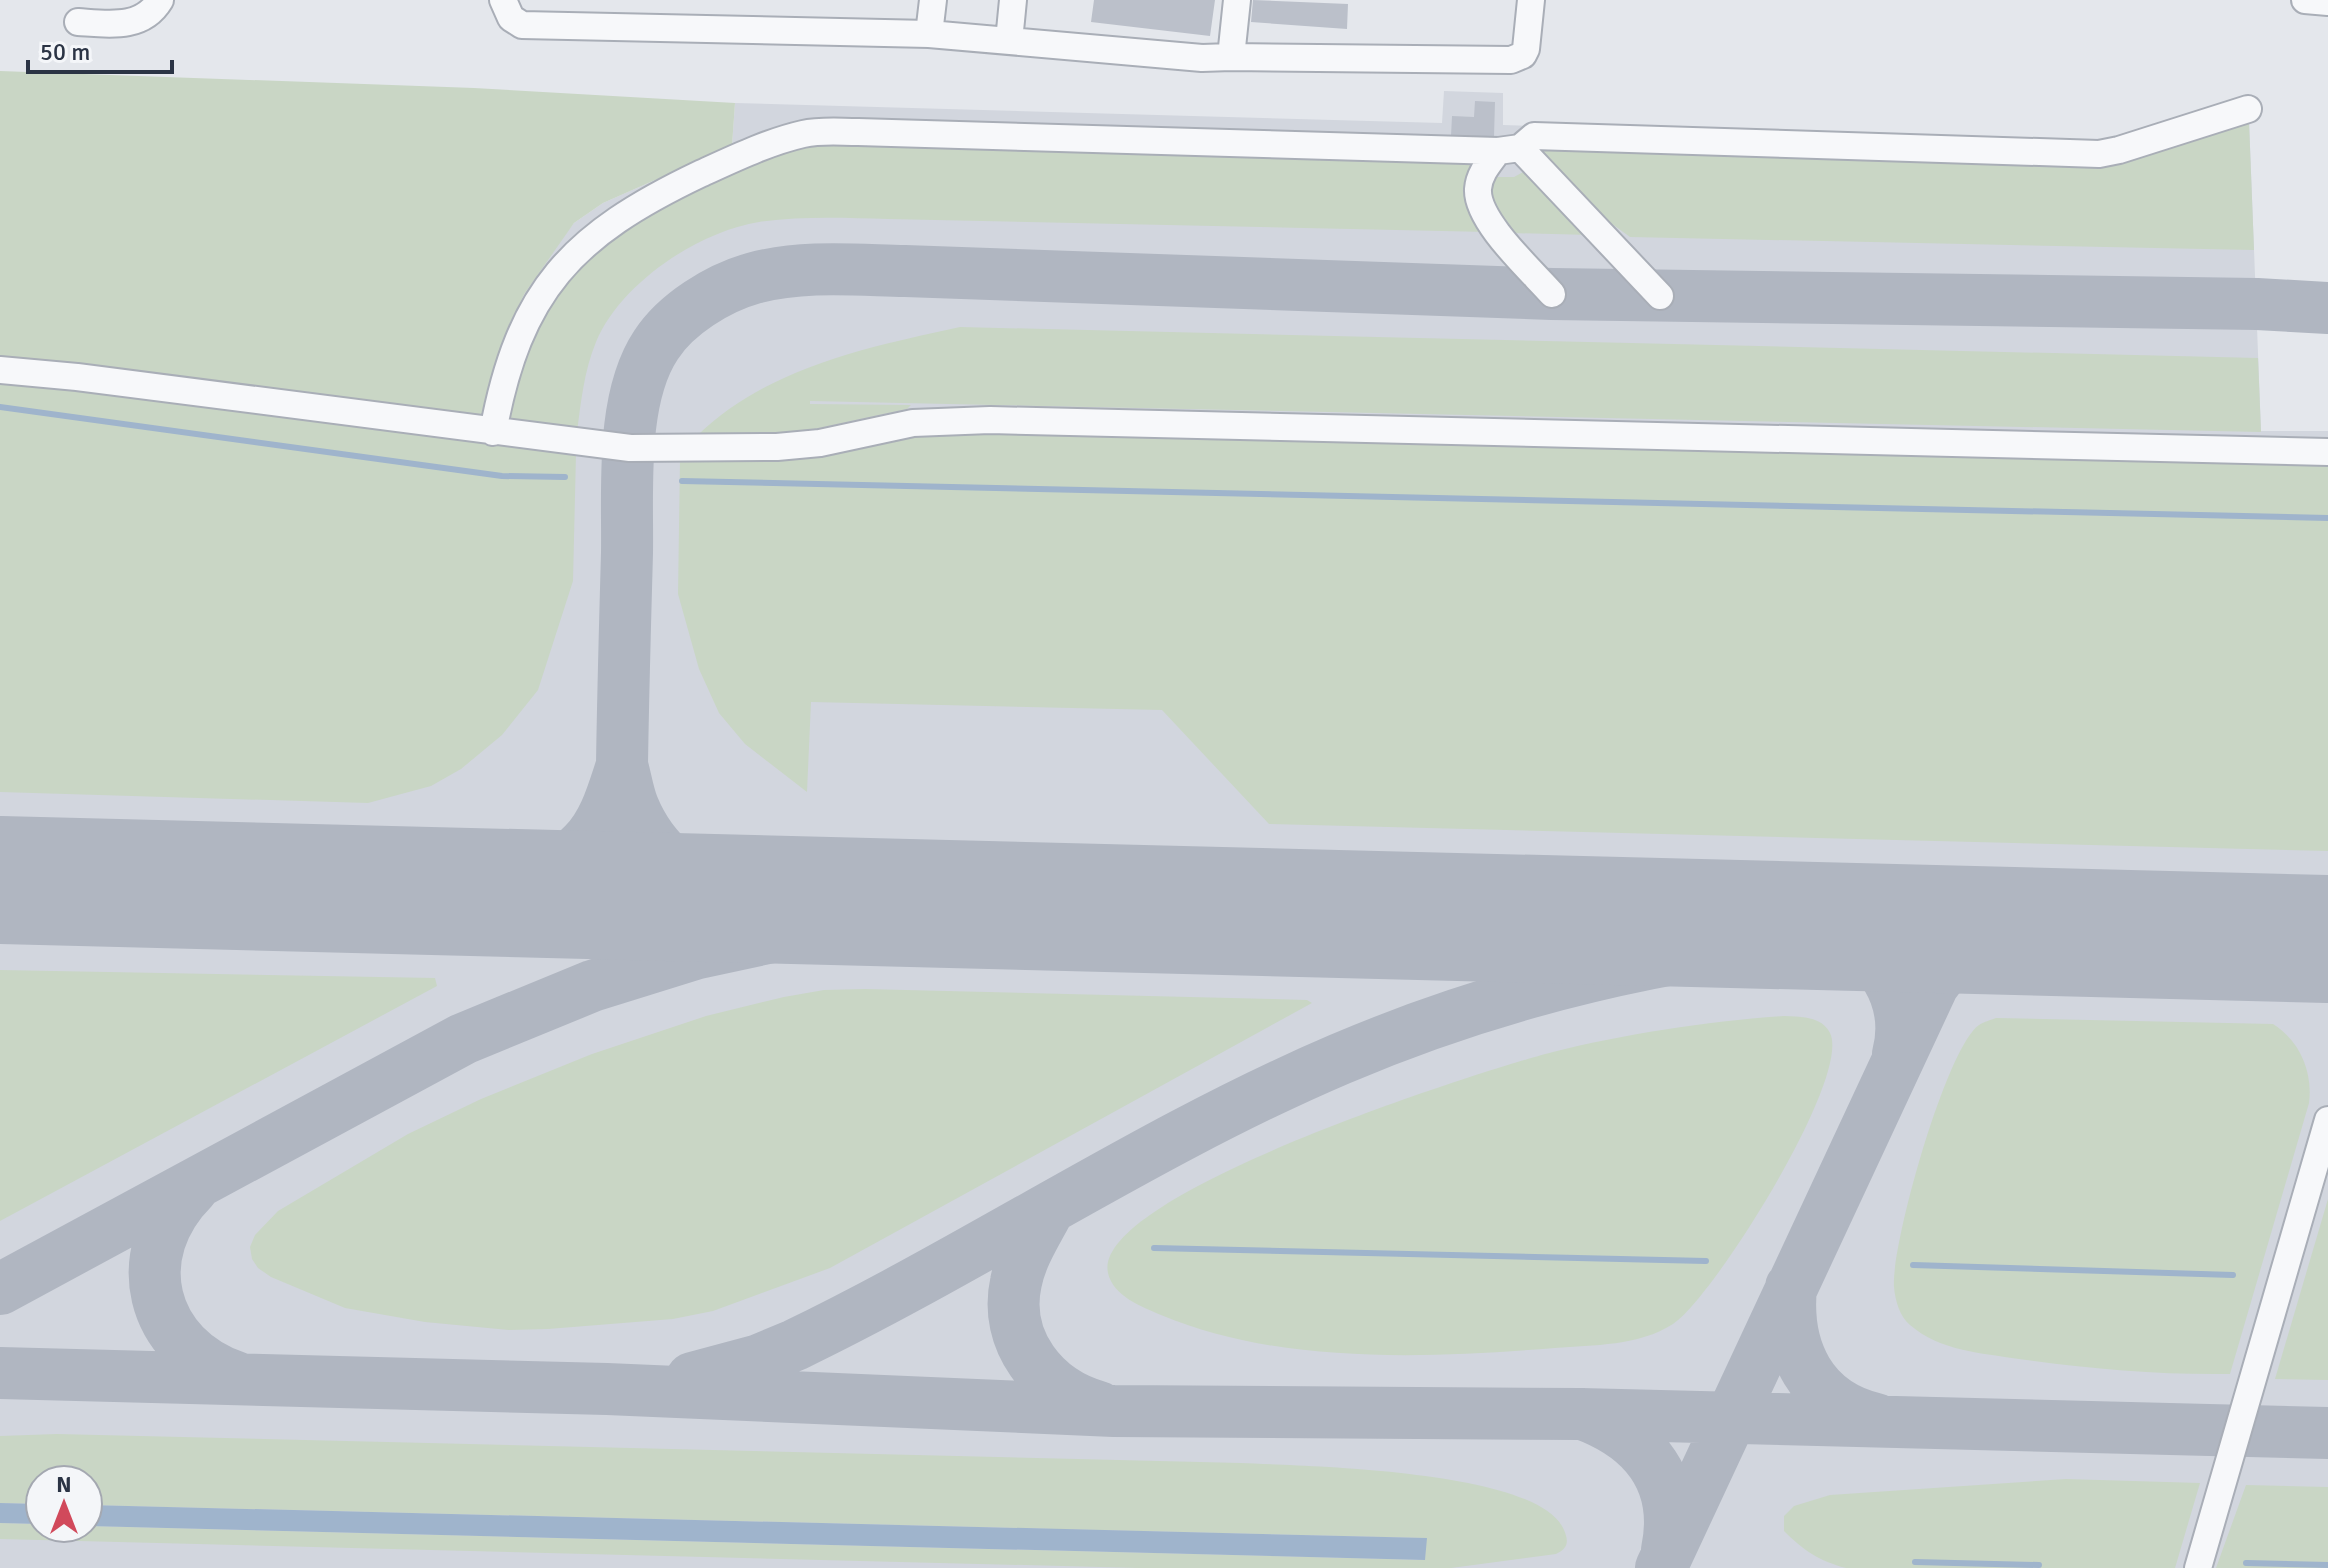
<svg xmlns="http://www.w3.org/2000/svg" width="2328" height="1568" viewBox="0 0 2328 1568" font-family="Signika,sans-serif">
<style>
.built{fill:#d2d6de;fill-rule:evenodd}
.green{fill:#c9d6c5}
.water{fill:#9fb4cc}
.lines{fill:none;stroke-linecap:round;stroke-linejoin:round}
.stream{stroke:#9fb4cc;stroke-width:6}
.taxiway{stroke:#b0b6c1;stroke-width:52}
.runway{stroke:#b0b6c1;stroke-width:128}
.building{fill:#bbc0ca}
.minor-casing{stroke:#a9aeb7;stroke-width:30}
.minor{stroke:#f7f8fa;stroke-width:26}
</style>
<rect width="100%" height="100%" fill="#e4e7ec"/>
<path class="built" d="M 1444,91 L 1503,93 L 1503,125 L 2097,142 L 2248,94 L 2261,431 L 2328,431 L 2328,1568 L 0,1568 L 0,358 L 480,419 L 507,329 L 525,293 L 561,239 L 574,223 L 603,203 L 732,146 L 735,103 L 1442,123 ZM 40,1480 L 88,1480 L 88,1528 L 40,1528 Z"/>
<path class="green" d="M 0,71 L 474,88 L 735,103 L 732,146 L 603,203 L 574,223 L 525,293 L 507,329 L 480,419 L 0,358 Z
M 2249,122 L 2254,250 L 1630,237 L 1567,191 L 1538,151 L 1549,147 L 2102,166 Z
M 800,143 L 1477,158 L 1488,232 L 888,219 C 845,218 801,216 759,222 C 697,232 620,284 596,342 C 584,371 581,402 577,432 L 508,423 L 509,402 L 539,318 L 574,269 L 640,215 Z
M 1525,171 L 1591,235 L 1510,233 L 1490,205 L 1487,177 L 1514,177 Z
M 960,327 L 2258,358 L 2261,432 L 810,401 L 810,404 L 911,405 L 907,409 L 796,433 L 697,436 C 766,368 868,347 960,327 Z
M 0,382 L 79,387 L 576,454 L 573,581 L 538,690 L 502,735 L 461,769 L 431,786 L 368,803 L 0,792 Z
M 950,430 L 2328,466 L 2328,851 L 1269,824 L 1162,710 L 811,702 L 807,792 L 745,744 L 719,713 L 699,669 L 678,594 L 680,460 Z
M 0,970 L 435,978 L 437,986 L 0,1221 Z
M 865,989 L 1273,999 L 1307,1000 L 1312,1003 L 830,1268 L 713,1311 L 673,1319 L 548,1329 L 509,1330 L 425,1322 L 345,1308 L 271,1277 L 258,1268 L 252,1259 L 250,1247 L 255,1235 L 278,1211 L 408,1134 L 481,1099 L 592,1054 L 706,1016 L 784,997 L 824,990 Z
M 1784,1016 C 1800,1017 1822,1016 1830,1033 C 1852,1077 1713,1298 1673,1324 C 1639,1346 1593,1345 1555,1348 C 1428,1358 1280,1365 1161,1315 C 1142,1307 1113,1296 1108,1273 C 1091,1194 1487,1069 1553,1052 C 1624,1034 1710,1021 1784,1016 Z
M 1996,1018 L 2273,1024 C 2300,1041 2313,1072 2309,1103 L 2230,1374 C 2159,1375 2090,1369 2019,1359 C 1981,1353 1940,1351 1910,1325 C 1900,1317 1895,1300 1894,1287 C 1891,1245 1946,1048 1979,1025 C 1983,1022 1991,1020 1996,1018 Z
M 2328,1199 L 2328,1380 L 2275,1379 Z
M 57,1434 L 1241,1463 C 1302,1466 1539,1469 1564,1530 C 1569,1542 1568,1548 1556,1554 L 1451,1568 L 1139,1568 L 0,1539 L 0,1523 L 40,1524 L 40,1528 L 88,1528 L 88,1526 L 1425,1560 L 1426,1538 L 88,1505 L 88,1480 L 40,1480 L 40,1504 L 0,1503 L 0,1436 Z
M 2066,1479 L 2200,1483 L 2175,1568 L 1846,1568 C 1819,1561 1803,1550 1784,1531 L 1784,1516 L 1794,1506 L 1830,1495 Z
M 2246,1485 L 2328,1487 L 2328,1568 L 2216,1568 Z"/>
<path class="water" d="M 0,1503 L 40,1504 L 40,1524 L 0,1523 Z
M 88,1505 L 1427,1538 L 1425,1560 L 88,1526 Z"/>
<g class="lines">
<path class="stream" d="M 0,407 L 502,476 L 565,477
M 682,481 L 2328,518
M 1154,1248 L 1706,1261
M 1913,1265 L 2233,1275
M 1915,1562 L 2039,1565
M 2246,1563 L 2328,1565"/>
<path class="taxiway" d="M 438,891 C 489,886 546,884 584,844 C 605,823 613,792 622,765
M 805,900 C 785,898 764,898 744,895 C 693,888 652,853 633,806 C 628,794 626,779 622,765 C 623,694 625,624 627,553 C 628,491 620,399 656,345 C 676,314 718,288 754,278 C 803,265 855,270 905,271 L 1552,294 L 2257,304 L 2328,308
M 1827,931 C 1879,946 1912,1000 1898,1054
M 193,1188 C 127,1254 149,1348 238,1378
M 1049,1209 C 1037,1232 1021,1256 1016,1282 C 1003,1341 1044,1392 1099,1407
M 1791,1287 C 1785,1350 1811,1404 1876,1419
M 0,1289 L 463,1039 L 592,986 L 698,953 L 805,930 L 918,914 L 1055,905
M 0,1373 L 607,1389 L 1114,1411 L 1581,1414 L 2328,1433
M 692,1378 L 759,1360 L 795,1345 C 979,1256 1152,1139 1340,1059 C 1478,1000 1626,962 1775,943 C 1840,934 1906,933 1971,931
M 1583,1414 C 1645,1437 1681,1482 1667,1550
M 1661,1568 L 1933,985 C 1954,954 1983,940 2018,932"/>
<path class="runway" d="M 0,880 L 2328,939"/>
</g>
<path class="building" d="M 1094,0 L 1215,0 L 1210,36 L 1091,22 Z
M 1253,0 L 1348,4 L 1347,29 L 1251,22 Z
M 1475,101 L 1495,102 L 1494,137 L 1451,136 L 1452,116 L 1474,117 Z"/>
<g class="lines">
<g class="minor-casing">
<path id="minor" d="M 503,0 L 511,18 L 522,25 L 929,34
M 933,0 L 929,34 L 1202,58 L 1231,57 L 1237,0
M 2305,0 L 2328,2
M 78,22 C 108,24 142,30 160,0
M 1009,41 L 1013,0
M 1231,57 L 1511,60 L 1523,55 L 1526,49 L 1531,0
M 1520,148 L 1660,296
M 1498,151 C 1489,163 1479,174 1478,189 C 1476,221 1532,271 1552,294
M 0,370 L 77,377 L 630,448 L 777,447 L 820,443 L 913,423 L 990,420 L 2328,452
M 493,432 C 519,290 572,235 700,174 C 733,159 768,142 803,134 C 821,130 839,132 858,132 L 1498,151 L 1520,148 L 1534,136 L 2099,154 L 2119,150 L 2248,109
M 2198,1568 L 2328,1120"/>
</g>
<use href="#minor" class="minor"/>
</g>
<g transform="translate(64 1504)"><circle r="38" fill="#f4f6f9" stroke="#a4a8b1" stroke-width="2"/>
<path d="M0-6L14 30L0 20L-14 30Z" fill="#d1495b"/>
<text y="-12" font-size="22" font-weight="bold" text-anchor="middle" fill="#2b3445">N</text>
</g>
<path d="M28 60v12h144v-12" fill="none" stroke="#2b3445" stroke-width="4"/>
<text x="40" y="60" font-size="24" fill="#2b3445" stroke="#f4f6f9" stroke-width="6" paint-order="stroke">50 m</text>
</svg>
